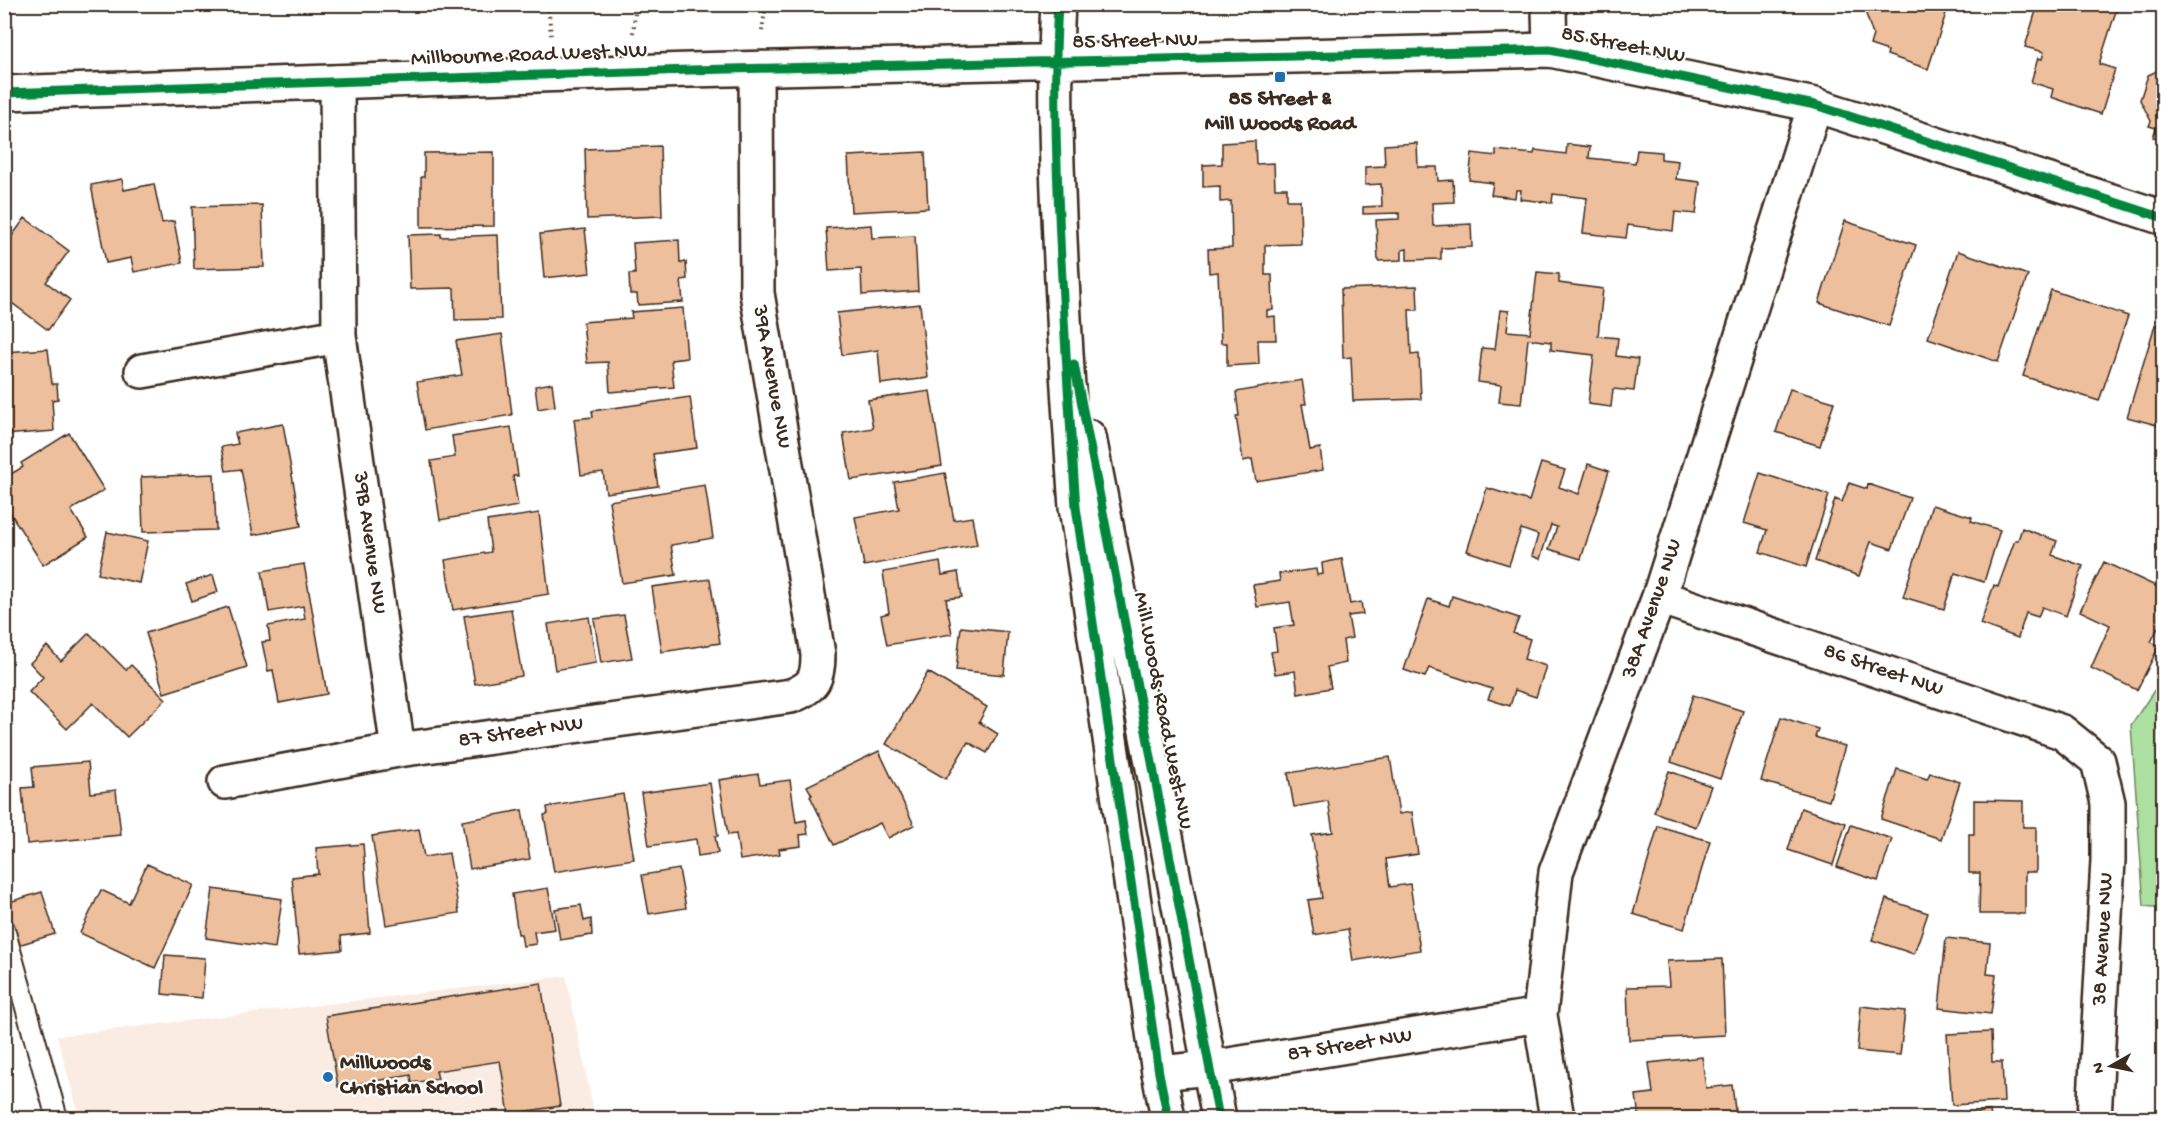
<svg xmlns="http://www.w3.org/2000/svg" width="2168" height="1123" viewBox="0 0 2168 1123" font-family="'Gochi Hand',sans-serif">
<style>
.built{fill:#faece2}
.green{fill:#ace0a1;stroke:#748560;stroke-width:1.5}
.building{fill:#edbf9d;stroke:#3b2a1e;stroke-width:1.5}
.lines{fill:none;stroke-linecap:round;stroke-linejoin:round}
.lane-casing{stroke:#3b2a1e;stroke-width:24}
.street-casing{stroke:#3b2a1e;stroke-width:38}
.secondary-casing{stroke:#3b2a1e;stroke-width:38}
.path{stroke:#3b2a1e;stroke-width:4;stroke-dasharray:1.5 4.5;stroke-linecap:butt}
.lane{stroke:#fff;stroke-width:20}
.street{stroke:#fff;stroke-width:33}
.secondary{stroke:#fff;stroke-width:33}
.cycleway-casing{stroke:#fff;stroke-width:13}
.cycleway{stroke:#00873e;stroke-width:9}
.poi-dot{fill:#1f6fb2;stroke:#fff;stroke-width:2}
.labels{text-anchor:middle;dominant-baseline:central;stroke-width:4.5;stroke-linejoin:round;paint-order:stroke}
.street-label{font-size:22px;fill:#3b2a1e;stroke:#fff}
.poi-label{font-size:22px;font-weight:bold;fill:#3b2a1e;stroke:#fff}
</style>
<rect width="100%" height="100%" fill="#fff"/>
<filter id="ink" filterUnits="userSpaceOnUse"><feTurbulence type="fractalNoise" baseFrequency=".0167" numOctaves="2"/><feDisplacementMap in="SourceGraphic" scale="12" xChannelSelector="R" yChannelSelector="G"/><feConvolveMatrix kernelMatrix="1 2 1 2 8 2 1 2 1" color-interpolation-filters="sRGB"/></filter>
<g filter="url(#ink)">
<path class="built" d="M 566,976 L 595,1118 L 80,1118 L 57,1036 Z"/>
<path class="green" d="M 2163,677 L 2163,908 L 2144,906 L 2131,725 Z"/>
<path class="building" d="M 1869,4 L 1949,4 L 1928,69 L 1887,55 L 1888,51 L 1870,45 L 1873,35 L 1866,14 Z
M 2038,4 L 2107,4 L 2117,8 L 2099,64 L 2115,69 L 2101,114 L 2051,97 L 2053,89 L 2031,82 L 2038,58 L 2042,59 L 2044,52 L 2025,47 Z
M 2164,68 L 2164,140 L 2153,137 L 2156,128 L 2149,126 L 2151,121 L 2140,100 L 2148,75 Z
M 1255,141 L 1256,164 L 1274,163 L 1275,188 L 1287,188 L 1287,200 L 1300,200 L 1301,244 L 1265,245 L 1265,275 L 1272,275 L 1273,310 L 1267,310 L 1267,317 L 1275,316 L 1276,340 L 1258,340 L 1259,364 L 1227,366 L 1227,343 L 1221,343 L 1218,272 L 1209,273 L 1208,249 L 1232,248 L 1231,201 L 1220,202 L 1220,186 L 1203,187 L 1203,165 L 1222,164 L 1222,143 Z
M 1417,143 L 1418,167 L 1437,167 L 1438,181 L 1453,180 L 1454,202 L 1432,203 L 1433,226 L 1471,224 L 1472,247 L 1441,248 L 1441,259 L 1407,260 L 1407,249 L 1402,250 L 1402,260 L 1378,261 L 1376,220 L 1399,219 L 1399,213 L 1363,214 L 1363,207 L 1382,206 L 1381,184 L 1365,185 L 1365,167 L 1385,166 L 1384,145 Z
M 1567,144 L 1590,147 L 1589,158 L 1635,163 L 1637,150 L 1661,152 L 1661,159 L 1678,161 L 1676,179 L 1700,182 L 1696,214 L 1675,212 L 1673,231 L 1628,225 L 1626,238 L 1583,233 L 1587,198 L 1553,194 L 1552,203 L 1520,199 L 1521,190 L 1516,190 L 1515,198 L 1491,195 L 1493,183 L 1469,180 L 1472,153 L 1496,156 L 1496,150 L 1534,154 L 1535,150 L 1566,154 Z
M 660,146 L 662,216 L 587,219 L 585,149 Z
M 494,152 L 494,226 L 421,227 L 421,177 L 424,177 L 424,153 Z
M 925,152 L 928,208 L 851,212 L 848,156 Z
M 122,179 L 124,190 L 154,184 L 162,223 L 174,221 L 182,263 L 134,272 L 131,258 L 106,263 L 91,185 Z
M 262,205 L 264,267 L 194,269 L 192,207 Z
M 25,218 L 69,251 L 46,282 L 70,300 L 48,330 L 4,297 L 4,247 Z
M 1845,221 L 1916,245 L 1889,326 L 1819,303 Z
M 871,225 L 872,238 L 915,236 L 918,291 L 862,295 L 861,269 L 829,271 L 826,228 Z
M 585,229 L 590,273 L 544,278 L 540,234 Z
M 441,234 L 441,237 L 498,235 L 501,319 L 455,320 L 454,288 L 410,289 L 408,235 Z
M 679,240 L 680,263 L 686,262 L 687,279 L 681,280 L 683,302 L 638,305 L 637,294 L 630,294 L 629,274 L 635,274 L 633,243 Z
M 1958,251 L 2028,275 L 1998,362 L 1928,338 Z
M 1537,272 L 1559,274 L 1559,283 L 1603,289 L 1598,336 L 1618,338 L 1616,356 L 1638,359 L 1634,391 L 1613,389 L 1611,407 L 1588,404 L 1594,355 L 1551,350 L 1551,342 L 1528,339 L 1521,404 L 1499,402 L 1501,385 L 1478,382 L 1482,348 L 1495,349 L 1500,310 L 1509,311 L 1507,331 L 1530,333 Z
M 1417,286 L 1418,310 L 1409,310 L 1411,355 L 1419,354 L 1421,399 L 1353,401 L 1351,357 L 1343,358 L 1341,289 Z
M 2051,290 L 2128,316 L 2099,401 L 2023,376 Z
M 920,304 L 928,378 L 881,384 L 878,350 L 842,355 L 837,313 Z
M 683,308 L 687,358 L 671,360 L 674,387 L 610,392 L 608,362 L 587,363 L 583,322 L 632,318 L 631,312 Z
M 2155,325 L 2164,328 L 2164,427 L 2127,417 Z
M 502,334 L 512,415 L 425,430 L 417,382 L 462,375 L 456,341 Z
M 48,349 L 52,384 L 57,384 L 58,399 L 52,400 L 54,431 L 4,435 L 4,352 Z
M 1302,380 L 1306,404 L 1302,404 L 1310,450 L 1320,448 L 1323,470 L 1256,481 L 1252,459 L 1243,461 L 1236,416 L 1239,416 L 1236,392 Z
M 552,383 L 555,406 L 538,409 L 535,386 Z
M 1790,389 L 1834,402 L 1820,446 L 1776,432 Z
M 930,391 L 942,466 L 851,480 L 843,433 L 873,428 L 868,400 Z
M 690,397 L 697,448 L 653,454 L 658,486 L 606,493 L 603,472 L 581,475 L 574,419 L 593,417 L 592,411 Z
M 283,424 L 301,526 L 253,535 L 241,469 L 226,471 L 221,447 L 238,444 L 235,433 Z
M 511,427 L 518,476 L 513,476 L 518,506 L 440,520 L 431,461 L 455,457 L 452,436 Z
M 69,433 L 104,490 L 71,510 L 88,537 L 43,565 L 4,503 L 4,478 L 23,467 L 21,463 Z
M 1541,463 L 1565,470 L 1559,487 L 1579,494 L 1588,464 L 1609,471 L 1581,559 L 1549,549 L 1557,527 L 1551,525 L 1540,559 L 1532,556 L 1538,535 L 1521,529 L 1509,565 L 1467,551 L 1487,488 L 1529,501 Z
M 945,473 L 954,520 L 972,517 L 977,545 L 864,566 L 855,517 L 899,509 L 894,482 Z
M 1760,473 L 1829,495 L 1806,567 L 1760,552 L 1767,530 L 1744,523 Z
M 214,474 L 216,530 L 143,532 L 141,477 Z
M 1849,483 L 1867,489 L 1868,484 L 1910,498 L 1892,549 L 1871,542 L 1859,576 L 1815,561 L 1835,499 L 1842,502 Z
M 705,485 L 713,538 L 671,545 L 676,575 L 622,583 L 609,501 Z
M 1932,505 L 1972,517 L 1971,521 L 2000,530 L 1984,582 L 1955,573 L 1944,609 L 1903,597 Z
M 539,513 L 549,594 L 453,610 L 445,560 L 491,552 L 487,521 Z
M 2022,528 L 2057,541 L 2052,555 L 2083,566 L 2066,616 L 2042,607 L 2038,617 L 2026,613 L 2018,638 L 1980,624 L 1994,585 L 1998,587 L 2015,540 L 2018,540 Z
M 107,532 L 148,541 L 139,583 L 98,574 Z
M 1342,559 L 1350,604 L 1361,602 L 1363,614 L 1348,616 L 1352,638 L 1343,640 L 1346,663 L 1327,667 L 1331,688 L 1298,694 L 1295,671 L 1275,674 L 1271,652 L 1277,651 L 1274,628 L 1294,625 L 1290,602 L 1257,607 L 1253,585 L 1280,581 L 1279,574 L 1316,569 L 1317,575 L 1323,574 L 1322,563 Z
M 940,562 L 942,575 L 958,572 L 962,597 L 946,599 L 952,634 L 887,645 L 881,615 L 889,613 L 883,572 Z
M 2104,562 L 2164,590 L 2164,616 L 2151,642 L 2159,646 L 2137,690 L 2091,668 L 2110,625 L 2080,611 Z
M 304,564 L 327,694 L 279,703 L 273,670 L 268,671 L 262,642 L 270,641 L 268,626 L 305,619 L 303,606 L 269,612 L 262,571 Z
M 213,575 L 218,592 L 192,601 L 186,584 Z
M 710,579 L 720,643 L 662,652 L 652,587 Z
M 1452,596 L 1519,618 L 1513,633 L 1530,639 L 1524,659 L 1546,666 L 1536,697 L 1515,690 L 1510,706 L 1488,699 L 1492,689 L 1429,668 L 1425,677 L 1404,670 L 1428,599 L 1449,606 Z
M 228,607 L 247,667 L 164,693 L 146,633 Z
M 511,609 L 522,676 L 475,684 L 464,616 Z
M 624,615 L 632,658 L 601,663 L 594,619 Z
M 589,617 L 596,663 L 555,670 L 548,624 Z
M 961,627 L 1008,632 L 1004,675 L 956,670 Z
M 89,633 L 126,670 L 131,665 L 166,699 L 127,737 L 93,703 L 67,729 L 29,692 L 43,677 L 30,663 L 47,646 L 61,661 Z
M 928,672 L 987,707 L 979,722 L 998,734 L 987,753 L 968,742 L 946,779 L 886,744 Z
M 1693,695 L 1743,711 L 1720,779 L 1671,762 Z
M 1781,717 L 1818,729 L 1815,737 L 1845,746 L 1829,801 L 1761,781 Z
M 879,751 L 914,825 L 888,838 L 880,823 L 834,845 L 810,796 L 812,795 L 807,786 Z
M 1390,757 L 1399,814 L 1412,812 L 1418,854 L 1386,859 L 1390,887 L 1410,884 L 1420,950 L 1353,961 L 1348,929 L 1314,935 L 1308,900 L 1322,898 L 1312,835 L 1333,832 L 1328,801 L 1294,807 L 1288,773 Z
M 88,762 L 91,793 L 116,790 L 121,835 L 27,844 L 22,788 L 34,787 L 32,767 Z
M 1897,769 L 1927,779 L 1930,773 L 1960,782 L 1941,839 L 1881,819 Z
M 1669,771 L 1711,786 L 1696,827 L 1654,812 Z
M 758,774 L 760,784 L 790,780 L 796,822 L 806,820 L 808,834 L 800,835 L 801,846 L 779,849 L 780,854 L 740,860 L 736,834 L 728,835 L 719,780 Z
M 710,783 L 718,836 L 715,836 L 718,853 L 698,856 L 696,839 L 649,846 L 641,793 Z
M 623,794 L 634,859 L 554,872 L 544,815 L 548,814 L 547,807 Z
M 1974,800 L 2023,801 L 2023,827 L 2036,827 L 2036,872 L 2025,872 L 2025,914 L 1979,914 L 1980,873 L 1969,873 L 1969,834 L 1974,834 Z
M 1801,808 L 1846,823 L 1833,865 L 1788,850 Z
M 522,810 L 530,859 L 470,869 L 462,821 Z
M 1851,825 L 1892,839 L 1878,881 L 1837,867 Z
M 1658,826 L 1710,841 L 1684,929 L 1633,914 Z
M 419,829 L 424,857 L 449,853 L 459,913 L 386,925 L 372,836 Z
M 363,844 L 370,933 L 341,936 L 342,950 L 299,954 L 292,877 L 318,874 L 316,848 Z
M 147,864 L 193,885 L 155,968 L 80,933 L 101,890 L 129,903 Z
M 679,869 L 686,908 L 649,914 L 642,875 Z
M 548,888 L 555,929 L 534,932 L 536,944 L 523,946 L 521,934 L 518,934 L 512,894 Z
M 213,889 L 282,899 L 275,948 L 206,938 Z
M 42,892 L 55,934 L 18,945 L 6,903 Z
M 1886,899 L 1928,913 L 1914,954 L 1872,940 Z
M 581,905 L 584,921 L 591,919 L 592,935 L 560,940 L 555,909 Z
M 1946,938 L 1990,943 L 1987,974 L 1996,975 L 1991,1014 L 1939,1008 Z
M 165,955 L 205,958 L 202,998 L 162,994 Z
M 1722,959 L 1725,1035 L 1629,1040 L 1627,987 L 1669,986 L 1667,961 Z
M 541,983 L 560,1106 L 509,1114 L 500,1061 L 436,1071 L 438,1079 L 412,1083 L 411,1075 L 338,1087 L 326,1016 Z
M 1861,1006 L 1905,1011 L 1900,1055 L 1857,1051 Z
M 1991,1032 L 1992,1062 L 2002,1062 L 2004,1102 L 1952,1105 L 1947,1034 Z
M 1702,1057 L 1706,1088 L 1732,1085 L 1736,1118 L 1639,1118 L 1636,1095 L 1653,1093 L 1649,1063 Z
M 5,1101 L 10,1118 L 4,1118 Z
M 1440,1111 L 1442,1118 L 1394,1118 Z
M 1990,1111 L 1991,1118 L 1924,1118 Z
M 413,1112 L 414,1118 L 373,1118 Z"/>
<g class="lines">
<g class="lane-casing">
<path id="lane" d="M 4,929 L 57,1118"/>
</g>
<g class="street-casing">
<path id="street" d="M 1550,50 L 1549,10 L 1551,4
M 337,82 L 339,336 L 398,750
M 142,371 L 339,336
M 1659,597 L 2062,732 L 2098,761 L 2108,803 L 2108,860 L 2094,1118
M 225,782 L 398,750 L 791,696 C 814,687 818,679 818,654 L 757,293 L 756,70
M 1159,1073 L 1210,1068 L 1540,1015
M 1557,1118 L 1540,1015 L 1556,872 L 1659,597 L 1815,105"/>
</g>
<g class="secondary-casing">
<path id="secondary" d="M 1058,4 C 1053,90 1057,175 1061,260 C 1065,342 1070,425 1076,507 L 1159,1073 L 1168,1118
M 4,93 L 690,70 L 1550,50 L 1815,105 L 2164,218
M 1089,437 L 1150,752 L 1219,1118"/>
</g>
<path class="path" d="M 548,4 L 551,35
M 762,31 L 766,4
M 633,33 L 636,4"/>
<use href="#lane" class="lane"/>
<use href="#street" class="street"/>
<use href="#secondary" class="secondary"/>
<g class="cycleway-casing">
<path id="cycleway" d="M 1058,4 C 1053,90 1057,175 1061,260 C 1065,342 1070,425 1076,507 L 1159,1073 L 1168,1118
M 4,93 L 690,70 L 1550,50 L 1815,105 L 2164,218
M 1074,364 L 1150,752 L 1219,1118"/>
</g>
<use href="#cycleway" class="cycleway"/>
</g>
</g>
<g class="poi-dot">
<rect x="1274" y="71" width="12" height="12" rx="3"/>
<circle cx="328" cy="1077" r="6"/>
</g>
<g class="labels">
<g class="street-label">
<text transform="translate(1135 42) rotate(-1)">85 Street NW</text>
<text transform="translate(1623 46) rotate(11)">85 Street NW</text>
<text transform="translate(529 56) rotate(-2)">Millbourne Road West NW</text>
<text transform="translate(771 377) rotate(80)">39A Avenue NW</text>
<text transform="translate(369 543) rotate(82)">39B Avenue NW</text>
<text transform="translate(1653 609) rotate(-71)">38A Avenue NW</text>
<text transform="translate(1883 671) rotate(19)">86 Street NW</text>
<text transform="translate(1162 711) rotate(79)">Mill Woods Road West NW</text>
<text transform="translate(521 733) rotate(-8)">87 Street NW</text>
<text transform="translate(2104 939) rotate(-87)">38 Avenue NW</text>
<text transform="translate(1350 1046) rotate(-9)">87 Street NW</text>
</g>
<g class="poi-label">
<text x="1280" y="100">85 Street &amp;<tspan x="1280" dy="25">Mill Woods Road</tspan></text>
<text x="340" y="1064" text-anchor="start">Millwoods<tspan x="340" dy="25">Christian School</tspan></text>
</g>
</g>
<rect width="2168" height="1123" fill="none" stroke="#fff" stroke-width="24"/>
<rect x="12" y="12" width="2144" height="1099" fill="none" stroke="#3b2a1e" stroke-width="2" filter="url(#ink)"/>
<g transform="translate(2111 1066) rotate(261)" stroke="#ffffff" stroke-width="4.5" paint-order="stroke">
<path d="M0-4.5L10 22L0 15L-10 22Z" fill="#3b2a1e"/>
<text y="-9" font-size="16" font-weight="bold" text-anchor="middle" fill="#3b2a1e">N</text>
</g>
</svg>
